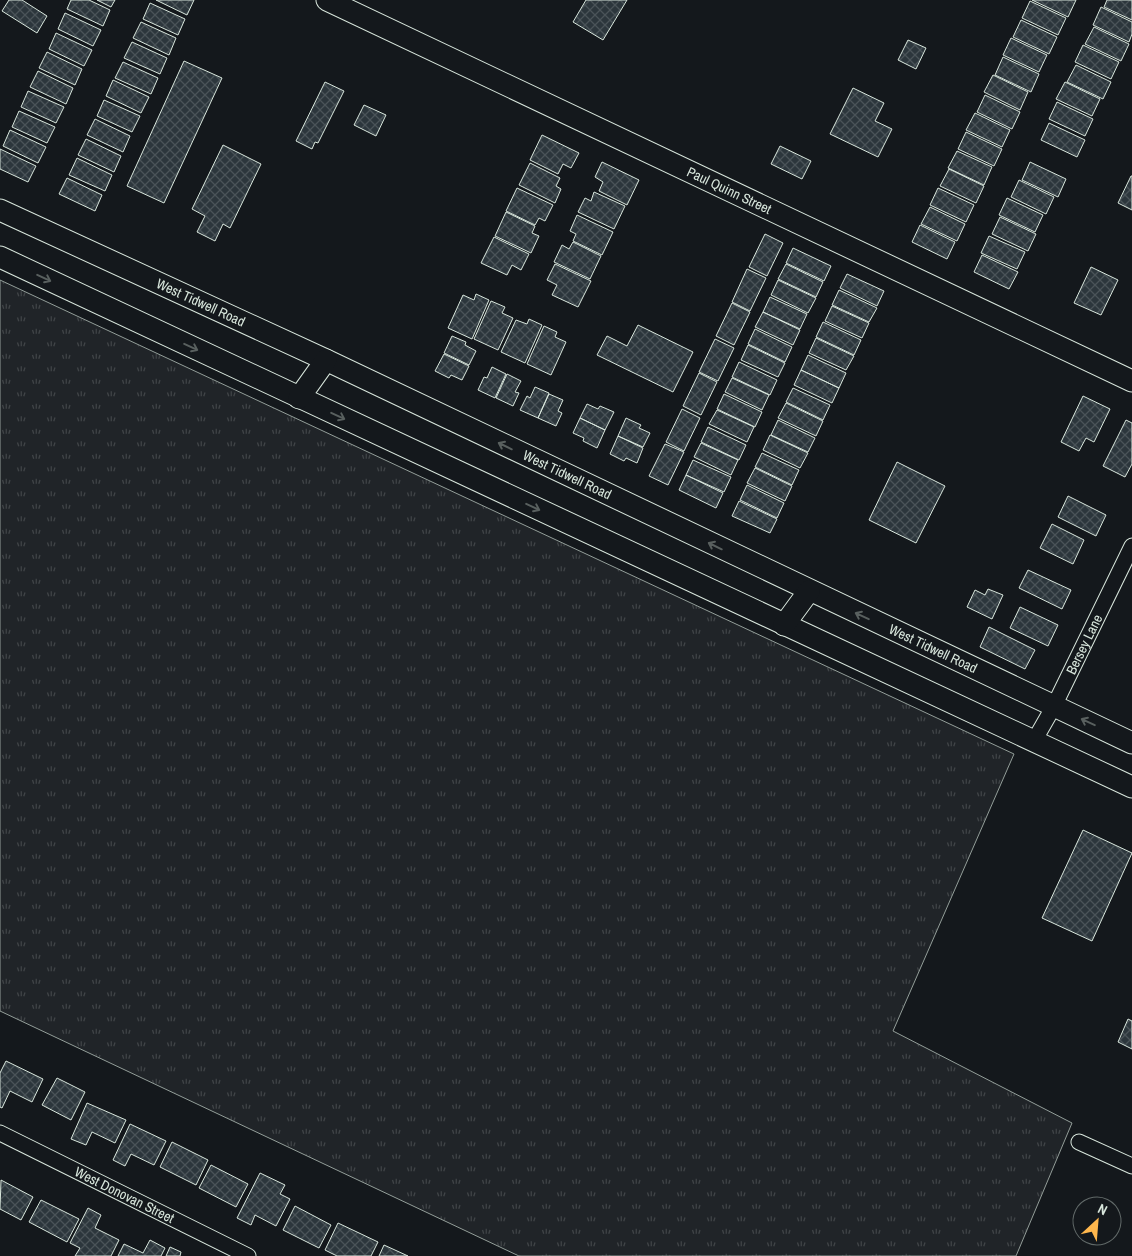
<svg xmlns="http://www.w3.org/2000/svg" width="1132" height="1256" viewBox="0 0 1132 1256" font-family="'Archivo Narrow',sans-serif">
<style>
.grass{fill:url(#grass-tufts);stroke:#939e99}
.building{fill:url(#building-cross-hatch);stroke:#d8e6dc}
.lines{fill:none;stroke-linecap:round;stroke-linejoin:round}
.street-casing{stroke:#d8e6dc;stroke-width:17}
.secondary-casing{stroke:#d8e6dc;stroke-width:23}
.street{stroke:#14181c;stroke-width:15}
.secondary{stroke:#14181c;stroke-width:21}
.oneway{stroke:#59605f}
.labels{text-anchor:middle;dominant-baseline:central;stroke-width:4;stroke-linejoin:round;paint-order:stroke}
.street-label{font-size:14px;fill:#d8e6dc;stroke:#14181c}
</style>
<defs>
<pattern id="grass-tufts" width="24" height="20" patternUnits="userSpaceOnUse" patternTransform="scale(1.25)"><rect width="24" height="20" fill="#202428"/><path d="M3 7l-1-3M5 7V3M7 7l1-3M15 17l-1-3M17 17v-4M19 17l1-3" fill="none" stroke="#404447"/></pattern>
<pattern id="building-cross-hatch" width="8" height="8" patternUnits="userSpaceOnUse" patternTransform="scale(1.25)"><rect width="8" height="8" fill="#2c363c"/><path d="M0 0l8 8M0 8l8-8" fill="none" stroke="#4a5358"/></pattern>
</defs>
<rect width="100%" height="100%" fill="#14181c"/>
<path class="grass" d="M 0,280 L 1014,754 L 893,1031 L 1072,1123 L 1016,1256 L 519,1256 L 0,1011 Z"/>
<path class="building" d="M 9,0 L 22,0 L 47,16 L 37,33 L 2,11 Z
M 71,0 L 89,0 L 110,10 L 103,26 L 67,9 Z
M 97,0 L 115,0 L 111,7 Z
M 156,0 L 194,0 L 187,15 Z
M 586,0 L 627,0 L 603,40 L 573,22 Z
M 1032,0 L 1076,0 L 1068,17 Z
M 1107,0 L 1132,0 L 1132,20 L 1104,7 Z
M 1030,1 L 1066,18 L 1058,35 L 1022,18 Z
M 150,3 L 185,19 L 178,35 L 143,19 Z
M 1101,7 L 1132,22 L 1132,34 L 1129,42 L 1093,25 Z
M 65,13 L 101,30 L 93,46 L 58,29 Z
M 1021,20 L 1057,37 L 1049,54 L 1013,37 Z
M 141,22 L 176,38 L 169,55 L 133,38 Z
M 1094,27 L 1129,44 L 1121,61 L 1085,44 Z
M 56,33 L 92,50 L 84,66 L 49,49 Z
M 1011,38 L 1047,55 L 1039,72 L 1003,55 Z
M 908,40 L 926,48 L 916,69 L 898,60 Z
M 132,42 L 167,58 L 160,74 L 124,58 Z
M 1083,45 L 1119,62 L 1111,79 L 1075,62 Z
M 47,52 L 82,69 L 75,85 L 39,68 Z
M 1003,57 L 1039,74 L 1031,92 L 995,75 Z
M 184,61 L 222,78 L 164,203 L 127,186 Z
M 123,62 L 158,78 L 151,94 L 115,78 Z
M 1076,65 L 1111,82 L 1103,99 L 1067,82 Z
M 38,71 L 73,88 L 66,104 L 30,87 Z
M 993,75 L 1028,92 L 1020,110 L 984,92 Z
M 113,80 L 149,97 L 141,113 L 106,96 Z
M 325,82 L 344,91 L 318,143 L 315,142 L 312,149 L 296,141 Z
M 1065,82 L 1100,99 L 1092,116 L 1056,99 Z
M 853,88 L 884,103 L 875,121 L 892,129 L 878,157 L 830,134 Z
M 28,91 L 64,107 L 56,123 L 21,107 Z
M 985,95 L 1020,112 L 1012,129 L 977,112 Z
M 104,100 L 140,116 L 132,132 L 97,116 Z
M 1057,102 L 1093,119 L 1085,136 L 1049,119 Z
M 364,105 L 386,115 L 376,136 L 354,125 Z
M 19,111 L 55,127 L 47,143 L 12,127 Z
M 975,113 L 1010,130 L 1002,147 L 966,130 Z
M 95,119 L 130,136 L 123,152 L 87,135 Z
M 1049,123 L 1085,140 L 1077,157 L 1041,140 Z
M 10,130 L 46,147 L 38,163 L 3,146 Z
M 966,132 L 1002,149 L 994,166 L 958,149 Z
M 542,135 L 579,153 L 571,168 L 563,164 L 558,174 L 530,160 Z
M 86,139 L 121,156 L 114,172 L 78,155 Z
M 223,145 L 261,164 L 230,228 L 223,224 L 215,241 L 197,232 L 205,216 L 192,209 Z
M 780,146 L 811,161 L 802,179 L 771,164 Z
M 0,149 L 36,166 L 28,182 L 0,169 Z
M 957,151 L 992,167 L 984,185 L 948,168 Z
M 77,158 L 112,175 L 105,191 L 69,175 Z
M 602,162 L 639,180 L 627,205 L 599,191 L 603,182 L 595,177 Z
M 1030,162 L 1066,179 L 1058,197 L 1022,180 Z
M 530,163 L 560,178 L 556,186 L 561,189 L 555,203 L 519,185 Z
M 949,169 L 984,186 L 976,203 L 940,186 Z
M 1131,176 L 1132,176 L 1132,210 L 1118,203 Z
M 67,178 L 102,195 L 95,211 L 59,194 Z
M 1019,180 L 1054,197 L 1046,214 L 1011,197 Z
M 517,188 L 553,205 L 545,221 L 539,218 L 535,225 L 506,211 Z
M 938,188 L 974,205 L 966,222 L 930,205 Z
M 594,192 L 625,206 L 614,229 L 578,212 L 585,198 L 591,201 Z
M 1007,198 L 1043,215 L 1035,232 L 999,215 Z
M 930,207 L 965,224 L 957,241 L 921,224 Z
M 506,212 L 535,226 L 532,233 L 539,236 L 531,253 L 495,236 Z
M 577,215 L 613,232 L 602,255 L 573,241 L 576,234 L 570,231 Z
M 1000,217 L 1036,234 L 1028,251 L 992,234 Z
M 920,225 L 955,242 L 947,259 L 912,242 Z
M 765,234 L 783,243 L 767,276 L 749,267 Z
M 989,236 L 1025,252 L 1017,269 L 981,253 Z
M 494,237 L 529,254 L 521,270 L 512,265 L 507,275 L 481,263 Z
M 573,242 L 601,256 L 590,279 L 554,262 L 562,245 L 569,249 Z
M 793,248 L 831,266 L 824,281 L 786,263 Z
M 982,255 L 1018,272 L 1009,289 L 974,272 Z
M 555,264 L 591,281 L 578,307 L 552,295 L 557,285 L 547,280 Z
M 786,264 L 823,282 L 816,297 L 778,279 Z
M 1091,267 L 1118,280 L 1101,315 L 1074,303 Z
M 747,269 L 766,278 L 750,311 L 732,302 Z
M 847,274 L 884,291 L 877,306 L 840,288 Z
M 778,280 L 816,298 L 808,313 L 771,295 Z
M 839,290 L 877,308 L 869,322 L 832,305 Z
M 476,294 L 489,300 L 472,339 L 448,328 L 463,295 L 474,300 Z
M 770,297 L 807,314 L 800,329 L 763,312 Z
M 491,301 L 505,307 L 502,313 L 513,318 L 498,350 L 474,339 Z
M 732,303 L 750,312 L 734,345 L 716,336 Z
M 832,306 L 869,323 L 862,338 L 825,321 Z
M 763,312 L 800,330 L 793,345 L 755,327 Z
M 529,319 L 542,325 L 525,363 L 501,352 L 516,320 L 527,324 Z
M 823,322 L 861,340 L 854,355 L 816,337 Z
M 638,325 L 693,352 L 673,392 L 597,355 L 607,336 L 627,346 Z
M 544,326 L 557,332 L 555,337 L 566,342 L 551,375 L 527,364 Z
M 755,329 L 792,347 L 785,362 L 748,344 Z
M 452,336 L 466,342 L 465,345 L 476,351 L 469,365 L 444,353 Z
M 816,338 L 854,356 L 846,370 L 809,353 Z
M 715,339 L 734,348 L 718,381 L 699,372 Z
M 748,345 L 785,363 L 778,377 L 741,360 Z
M 444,354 L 469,366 L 462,380 L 451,375 L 449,378 L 435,371 Z
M 808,355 L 846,373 L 839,388 L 801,370 Z
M 739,362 L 777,380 L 770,395 L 732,377 Z
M 492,367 L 506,374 L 495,398 L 478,390 L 484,377 L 487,378 Z
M 801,370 L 839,388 L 832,403 L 794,385 Z
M 699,373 L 717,382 L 701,415 L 683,406 Z
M 507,374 L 521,381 L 515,392 L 519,393 L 513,406 L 496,398 Z
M 732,378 L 769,395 L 762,410 L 725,392 Z
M 535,387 L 549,393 L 538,418 L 520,410 L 527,396 L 530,398 Z
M 793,388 L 830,405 L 823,420 L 786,402 Z
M 549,394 L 563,400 L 558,411 L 562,413 L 556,426 L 538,418 Z
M 724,394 L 762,412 L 755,427 L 717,409 Z
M 1083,396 L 1110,409 L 1094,442 L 1086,438 L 1079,451 L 1061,442 Z
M 786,403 L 823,421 L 816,436 L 778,418 Z
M 587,404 L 598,409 L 600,406 L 614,412 L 605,430 L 580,418 Z
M 682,409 L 700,418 L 684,451 L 666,442 Z
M 717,410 L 754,427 L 747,442 L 709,424 Z
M 580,418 L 605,430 L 597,448 L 583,441 L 584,438 L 573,433 Z
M 626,418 L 641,425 L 639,428 L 650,433 L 643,447 L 618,436 Z
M 778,420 L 815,438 L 808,452 L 771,435 Z
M 1126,420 L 1132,423 L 1132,464 L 1125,477 L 1103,466 Z
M 708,427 L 746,445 L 739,460 L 701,442 Z
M 770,435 L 808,453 L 800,468 L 763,450 Z
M 618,436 L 643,448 L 637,463 L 626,458 L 624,461 L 610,454 Z
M 701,443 L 738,460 L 731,475 L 694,457 Z
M 665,444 L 684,452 L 668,485 L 649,476 Z
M 762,453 L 799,470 L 792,485 L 755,467 Z
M 693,460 L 731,477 L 724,492 L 686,475 Z
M 897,462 L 945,486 L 916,543 L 869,520 Z
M 755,468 L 792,486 L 785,501 L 747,483 Z
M 686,475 L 723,493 L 716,508 L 679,490 Z
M 747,485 L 784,503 L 777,518 L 740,500 Z
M 1068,496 L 1106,515 L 1096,536 L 1058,517 Z
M 739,501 L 777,519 L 770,533 L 732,516 Z
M 1052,524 L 1084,540 L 1073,564 L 1040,548 Z
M 1028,570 L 1071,590 L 1062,609 L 1019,588 Z
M 988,589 L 1003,595 L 992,619 L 967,607 L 975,590 L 985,595 Z
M 1020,607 L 1058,625 L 1048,646 L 1010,628 Z
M 989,627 L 1035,650 L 1025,669 L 980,647 Z
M 1083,830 L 1132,853 L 1092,941 L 1042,918 Z
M 1128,1019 L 1132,1021 L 1132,1049 L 1118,1042 Z
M 6,1061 L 43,1079 L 32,1102 L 10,1091 L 2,1108 L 0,1107 L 0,1073 Z
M 57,1078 L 85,1092 L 71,1120 L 42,1105 Z
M 87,1103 L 126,1120 L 115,1143 L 92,1132 L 86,1145 L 71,1139 Z
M 130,1124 L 166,1141 L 154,1165 L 131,1154 L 125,1166 L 113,1160 Z
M 172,1142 L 208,1160 L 196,1185 L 160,1167 Z
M 211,1165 L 248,1184 L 236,1207 L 199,1188 Z
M 260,1173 L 285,1185 L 280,1194 L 290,1199 L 276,1226 L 255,1215 L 251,1225 L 237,1218 Z
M 1,1180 L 33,1197 L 21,1220 L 0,1209 Z
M 41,1200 L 79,1219 L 67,1242 L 29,1222 Z
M 295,1206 L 331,1225 L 319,1248 L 283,1230 Z
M 88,1208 L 101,1215 L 95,1228 L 119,1240 L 111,1256 L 75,1256 L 80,1248 L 70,1243 Z
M 338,1223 L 378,1242 L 371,1256 L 337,1256 L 325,1250 Z
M 150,1240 L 165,1248 L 161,1256 L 118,1256 L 124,1244 L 143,1253 Z
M 384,1245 L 408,1256 L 379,1256 Z
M 170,1247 L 181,1252 L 180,1256 L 166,1256 Z"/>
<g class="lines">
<g class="street-casing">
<g id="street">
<path id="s1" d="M 1034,741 L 1054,706 L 1132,546"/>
<path id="s2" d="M 0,1133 L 248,1256"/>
<path d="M 1079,1142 L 1132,1166"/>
</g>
</g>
<g class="secondary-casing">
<g id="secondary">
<path id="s3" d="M 327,0 L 1132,381"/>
<path id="s4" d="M 0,210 L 326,360 L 1132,743"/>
<path d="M 0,257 L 1132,787"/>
<path d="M 299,398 L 326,360"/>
<path d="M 784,625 L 809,591"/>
</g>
</g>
<use href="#street" class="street"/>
<use href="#secondary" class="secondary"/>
</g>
<defs><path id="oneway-shaft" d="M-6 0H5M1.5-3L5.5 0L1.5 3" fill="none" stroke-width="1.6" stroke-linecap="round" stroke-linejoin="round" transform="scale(1.25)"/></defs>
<g class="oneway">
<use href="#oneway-shaft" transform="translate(44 278) rotate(25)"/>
<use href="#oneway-shaft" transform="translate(191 347) rotate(25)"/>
<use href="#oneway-shaft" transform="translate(338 416) rotate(25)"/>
<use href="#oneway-shaft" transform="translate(505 446) rotate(-154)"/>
<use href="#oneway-shaft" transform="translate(533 507) rotate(25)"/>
<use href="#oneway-shaft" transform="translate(715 546) rotate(-154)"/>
<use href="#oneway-shaft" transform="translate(862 616) rotate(-155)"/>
<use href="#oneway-shaft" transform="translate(1088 722) rotate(-155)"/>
</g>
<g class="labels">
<g class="street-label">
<text stroke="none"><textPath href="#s3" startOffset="445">Paul Quinn Street</textPath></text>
<text stroke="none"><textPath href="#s4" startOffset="221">West Tidwell Road</textPath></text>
<text stroke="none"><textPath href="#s4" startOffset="626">West Tidwell Road</textPath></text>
<text stroke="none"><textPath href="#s1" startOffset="109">Bersey Lane</textPath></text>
<text stroke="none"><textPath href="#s4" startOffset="1031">West Tidwell Road</textPath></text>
<text stroke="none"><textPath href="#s2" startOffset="139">West Donovan Street</textPath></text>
</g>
</g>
<g transform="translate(1097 1221) rotate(26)"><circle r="24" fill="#14181c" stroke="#626a69"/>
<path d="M0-4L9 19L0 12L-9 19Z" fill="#ffb74d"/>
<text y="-8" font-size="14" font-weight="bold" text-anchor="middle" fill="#d8e6dc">N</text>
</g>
</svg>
